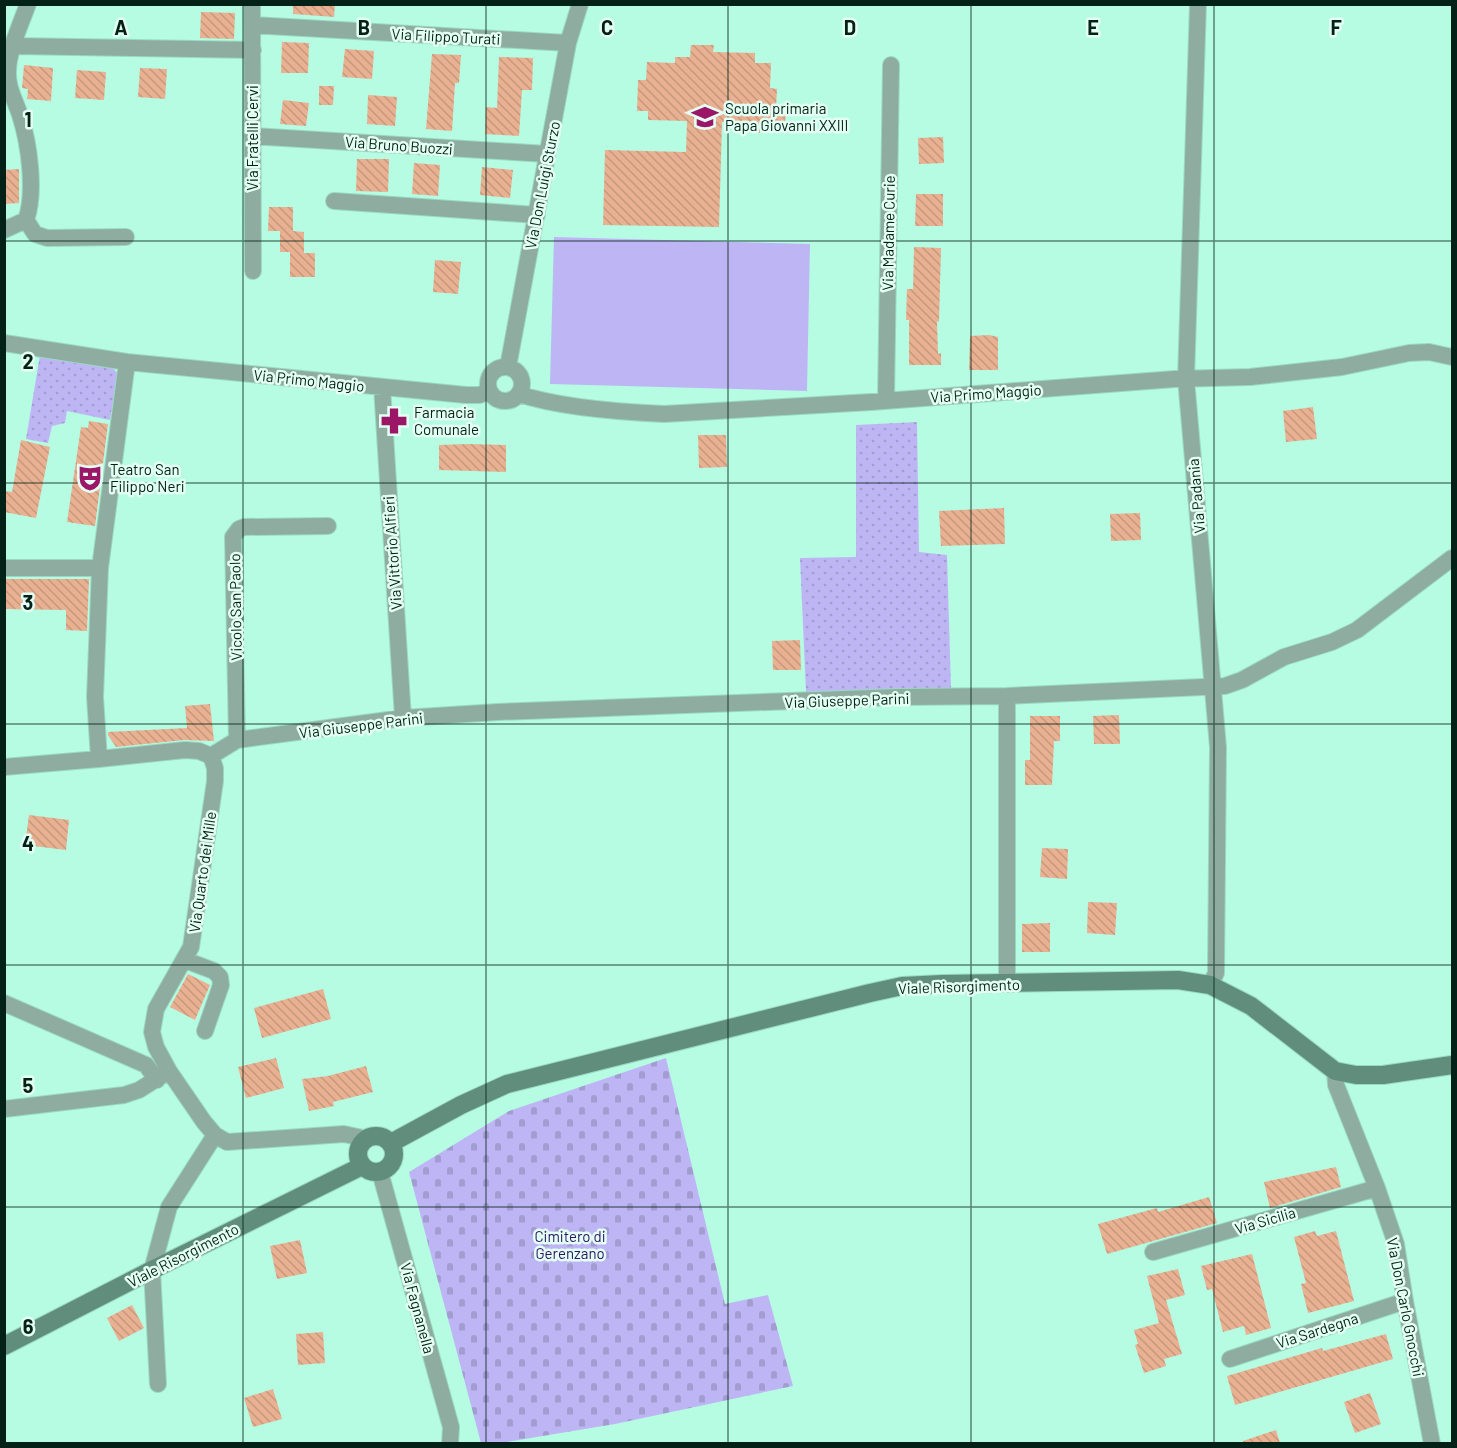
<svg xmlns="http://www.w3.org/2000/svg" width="1457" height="1448" viewBox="0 0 1457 1448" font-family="Barlow,sans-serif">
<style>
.grass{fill:#beb6f4}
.cemetery{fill:url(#cemetery-stones)}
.park{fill:url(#park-dots)}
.building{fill:url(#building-back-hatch)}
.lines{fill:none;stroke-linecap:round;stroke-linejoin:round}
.street-casing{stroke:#99d9c3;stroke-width:18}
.secondary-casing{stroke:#99d9c3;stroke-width:20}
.street{stroke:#8faca1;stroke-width:16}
.secondary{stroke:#618d7d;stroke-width:18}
.grid{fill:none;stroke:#042118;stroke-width:1.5;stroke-opacity:0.55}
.labels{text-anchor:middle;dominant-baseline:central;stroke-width:5;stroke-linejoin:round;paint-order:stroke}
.street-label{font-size:15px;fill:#042118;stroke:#e4fff4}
.poi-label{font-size:15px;fill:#042118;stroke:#e4fff4;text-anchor:start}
.park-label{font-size:15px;fill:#2d1364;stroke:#e4fff4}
.grid-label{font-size:20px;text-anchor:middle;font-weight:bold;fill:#042118;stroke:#e4fff4;stroke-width:5;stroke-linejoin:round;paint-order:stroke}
</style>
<defs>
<pattern id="cemetery-stones" width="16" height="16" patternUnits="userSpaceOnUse" patternTransform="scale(1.5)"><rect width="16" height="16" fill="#beb6f4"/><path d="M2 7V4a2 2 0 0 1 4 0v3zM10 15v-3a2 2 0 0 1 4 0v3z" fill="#a29cd0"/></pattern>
<pattern id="park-dots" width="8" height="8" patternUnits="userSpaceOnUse" patternTransform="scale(1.5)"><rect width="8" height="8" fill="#beb6f4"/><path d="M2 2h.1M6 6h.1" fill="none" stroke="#a29cd0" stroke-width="1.8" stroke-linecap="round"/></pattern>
<pattern id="building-back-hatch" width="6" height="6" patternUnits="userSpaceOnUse" patternTransform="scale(1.5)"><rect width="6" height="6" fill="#e9b191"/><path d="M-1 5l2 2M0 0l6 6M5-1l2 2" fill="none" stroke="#c6987c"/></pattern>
</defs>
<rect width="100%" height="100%" fill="#b5fce3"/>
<path class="grass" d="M 554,237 L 810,244 L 807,391 L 550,384 Z"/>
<path class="cemetery" d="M 666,1058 L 725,1304 L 768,1295 L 793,1386 L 615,1424 L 501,1443 L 481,1443 L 409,1172 L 509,1111 Z"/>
<path class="park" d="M 40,355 L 109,364 L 118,374 L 110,420 L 67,411 L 65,423 L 52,426 L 48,443 L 26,439 Z
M 917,422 L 919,552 L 947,555 L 951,689 L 806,692 L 800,558 L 856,557 L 856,425 Z"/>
<path class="building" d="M 293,4 L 335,4 L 334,17 L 293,14 Z
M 201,12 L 235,13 L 234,39 L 200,38 Z
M 282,42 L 309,43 L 308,73 L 281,73 Z
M 691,45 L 714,45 L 713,52 L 755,53 L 755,63 L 771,63 L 770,88 L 777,89 L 776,108 L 786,108 L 785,125 L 760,125 L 760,133 L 744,133 L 744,122 L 722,122 L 719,227 L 603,225 L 605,150 L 686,152 L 687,121 L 648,120 L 648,111 L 637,111 L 638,80 L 646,80 L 647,62 L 675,63 L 675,57 L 690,57 Z
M 345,49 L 374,51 L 372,79 L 342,77 Z
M 432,54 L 461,55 L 459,83 L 455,83 L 452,131 L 426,129 Z
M 499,57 L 533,58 L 532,90 L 522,90 L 519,136 L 485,134 L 486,107 L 497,108 Z
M 24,65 L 53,68 L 51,101 L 27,99 L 28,89 L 22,88 Z
M 140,68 L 167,69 L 165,99 L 138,97 Z
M 77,70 L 106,72 L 104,100 L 75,98 Z
M 319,86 L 334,86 L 333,105 L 319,105 Z
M 368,95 L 397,97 L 395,126 L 367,124 Z
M 283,100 L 309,103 L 306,126 L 280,124 Z
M 943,137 L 944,163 L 919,164 L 918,138 Z
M 357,159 L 389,159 L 388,192 L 356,191 Z
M 414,163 L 440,165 L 438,196 L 412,194 Z
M 482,167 L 513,170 L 510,198 L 480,195 Z
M 19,169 L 19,203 L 4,204 L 4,170 Z
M 916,194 L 943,194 L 943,226 L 915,226 Z
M 269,207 L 293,207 L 293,231 L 304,232 L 304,253 L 315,253 L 315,277 L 290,277 L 290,252 L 280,252 L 280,231 L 268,231 Z
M 914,247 L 941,248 L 939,322 L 937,321 L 938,354 L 941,353 L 941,365 L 909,365 L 909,320 L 906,320 L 907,289 L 913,289 Z
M 435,260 L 461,262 L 458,294 L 433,292 Z
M 989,335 L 998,337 L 998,370 L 969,370 L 970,336 Z
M 1313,407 L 1317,439 L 1286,442 L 1283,411 Z
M 89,421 L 108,424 L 95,526 L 67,522 L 81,427 L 88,428 Z
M 698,435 L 726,435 L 727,467 L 699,468 Z
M 21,440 L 50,447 L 36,518 L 4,512 L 4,491 L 12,492 Z
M 468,444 L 506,445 L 506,472 L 439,470 L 439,445 Z
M 1004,508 L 1005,544 L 941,546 L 939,511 Z
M 1140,513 L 1141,540 L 1111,541 L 1110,514 Z
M 4,579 L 89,579 L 87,631 L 66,630 L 66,610 L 4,609 Z
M 800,640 L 801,670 L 773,670 L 772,641 Z
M 210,704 L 214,741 L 184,740 L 116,747 L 108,735 L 108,732 L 187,728 L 185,706 Z
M 1119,715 L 1120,744 L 1094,744 L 1093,716 Z
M 1030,716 L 1060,716 L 1060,741 L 1054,741 L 1052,785 L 1025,785 L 1025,760 L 1030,760 Z
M 29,815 L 69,820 L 66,850 L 25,845 Z
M 1042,848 L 1068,849 L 1067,879 L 1040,877 Z
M 1088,902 L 1117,903 L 1115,935 L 1087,933 Z
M 1050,923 L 1050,952 L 1022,952 L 1022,924 Z
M 188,974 L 210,985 L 195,1020 L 170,1007 Z
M 323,989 L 331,1019 L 262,1038 L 254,1008 Z
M 276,1058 L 284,1088 L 246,1098 L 238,1067 Z
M 366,1066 L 373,1092 L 333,1102 L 334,1106 L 309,1111 L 302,1079 L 328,1076 Z
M 1336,1167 L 1341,1187 L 1270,1208 L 1264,1182 Z
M 1209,1197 L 1217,1223 L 1107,1254 L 1098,1224 L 1157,1208 L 1158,1212 Z
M 1315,1231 L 1317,1236 L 1336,1231 L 1354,1301 L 1308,1313 L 1301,1284 L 1306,1283 L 1294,1237 Z
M 300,1240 L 307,1273 L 277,1279 L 270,1246 Z
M 1252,1254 L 1271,1328 L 1246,1335 L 1244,1326 L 1223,1332 L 1212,1289 L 1207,1290 L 1201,1266 Z
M 1178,1269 L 1185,1295 L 1166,1300 L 1182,1354 L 1164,1359 L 1166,1366 L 1144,1373 L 1135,1345 L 1138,1344 L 1134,1330 L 1159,1323 L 1147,1276 Z
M 132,1305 L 144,1328 L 119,1341 L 107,1318 Z
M 323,1332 L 325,1363 L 298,1365 L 296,1334 Z
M 1386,1334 L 1393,1359 L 1235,1405 L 1227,1376 L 1322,1348 L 1323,1351 Z
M 273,1389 L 282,1419 L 253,1427 L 244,1398 Z
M 1370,1393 L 1381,1424 L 1355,1433 L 1344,1402 Z
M 1276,1430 L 1280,1443 L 1243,1443 L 1243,1441 Z"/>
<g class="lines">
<g class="street-casing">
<path id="street" d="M 252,4 L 253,271
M 1198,4 L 1186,379 L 1218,747 L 1216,973 L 1210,985
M 252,25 L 568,43
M 14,46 L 253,50
M 252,136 L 547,154
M 334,201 L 537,215
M 26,220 L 35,234 L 47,238 L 126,237
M 4,230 L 26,220 C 36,192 29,143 20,115 C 15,100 7,87 8,71 C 8,52 21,23 28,4
M 4,343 L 127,362 L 466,395 L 480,395 L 489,390
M 508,367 L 568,43 L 580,4
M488 384a17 17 0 1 1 34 0a17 17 0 1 1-34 0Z
M 382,387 L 403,718
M 519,394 C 561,408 619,412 664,414 L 871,402 L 1175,379 L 1250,377 L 1342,367 L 1409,353 L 1429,352 L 1452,357
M 886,401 L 891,65
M 4,568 L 100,568
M 237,740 L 233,537 L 239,529 L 244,527 L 328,526
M 211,756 L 237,740 L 403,718 L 498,712 L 899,697 L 1007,696 L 1225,686 L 1242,680 L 1284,657 L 1332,642 L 1357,630 L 1452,558
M 99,759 L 95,697 L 100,568 L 127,362
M 4,767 L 99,759 L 185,750 L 199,751 L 211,756 L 215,768 L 215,781 L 191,947 L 156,1009 L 152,1032 L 156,1047 L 169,1071 L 204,1122 L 215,1135 L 227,1142 L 344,1134 L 367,1139
M 185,960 L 214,971 L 220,977 L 221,985 L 205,1031
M 1007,983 L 1007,696
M 4,1003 L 146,1065 L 157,1080
M 1335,1071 L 1336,1085 L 1377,1188 L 1396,1244 L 1405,1301 L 1432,1444
M 4,1109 L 124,1095 L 139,1090 L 166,1073
M 380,1172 L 451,1427 L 450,1444
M 1153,1252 L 1377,1188
M 1230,1359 L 1405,1301
M 158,1384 L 152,1270 L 169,1207 L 215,1135"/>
</g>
<g class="secondary-casing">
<path id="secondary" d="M358 1154a18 18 0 1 1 36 0a18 18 0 1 1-36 0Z
M 391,1143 L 461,1105 L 507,1084 L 870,993 L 902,986 L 942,984 L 1178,980 L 1210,985 L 1251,1006 L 1335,1071 L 1356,1075 L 1383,1075 L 1452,1065
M 4,1346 L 152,1270 L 362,1166"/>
</g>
<use href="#street" class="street"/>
<use href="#secondary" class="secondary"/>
</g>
<path class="grid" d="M 243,4 L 243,1444M 486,4 L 486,1444M 728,4 L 728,1444M 971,4 L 971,1444M 1214,4 L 1214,1444M 4,241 L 1452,241M 4,483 L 1452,483M 4,724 L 1452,724M 4,965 L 1452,965M 4,1207 L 1452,1207"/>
<defs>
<g id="school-bare" transform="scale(2.07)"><path d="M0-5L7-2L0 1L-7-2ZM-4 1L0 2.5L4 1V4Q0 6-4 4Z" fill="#9c1667" stroke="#e4fff4" stroke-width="2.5" paint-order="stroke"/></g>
<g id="pharmacy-bare" transform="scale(2.07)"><path d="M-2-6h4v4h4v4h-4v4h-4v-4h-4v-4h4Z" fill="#9c1667" stroke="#e4fff4" stroke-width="2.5" paint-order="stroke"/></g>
<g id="theatre-bare" transform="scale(2.07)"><path d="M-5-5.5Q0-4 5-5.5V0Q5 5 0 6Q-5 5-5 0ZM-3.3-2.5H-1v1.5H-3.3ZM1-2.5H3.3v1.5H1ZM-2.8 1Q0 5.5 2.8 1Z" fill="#9c1667" stroke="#e4fff4" stroke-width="2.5" paint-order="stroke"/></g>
</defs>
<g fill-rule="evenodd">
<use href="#school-bare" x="705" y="117"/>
<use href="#pharmacy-bare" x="394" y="421"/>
<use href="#theatre-bare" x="90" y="478"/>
</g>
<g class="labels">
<g class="street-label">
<text transform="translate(446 36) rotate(3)">Via Filippo Turati</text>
<text transform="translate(252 138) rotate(-90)">Via Fratelli Cervi</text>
<text transform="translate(399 145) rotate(4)">Via Bruno Buozzi</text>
<text transform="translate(542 185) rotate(-79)">Via Don Luigi Sturzo</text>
<text transform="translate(888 233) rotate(-89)">Via Madame Curie</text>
<text transform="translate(309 380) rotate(6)">Via Primo Maggio</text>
<text transform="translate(986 393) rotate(-4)">Via Primo Maggio</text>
<text transform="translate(1196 496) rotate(-95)">Via Padania</text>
<text transform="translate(392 553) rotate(-94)">Via Vittorio Alfieri</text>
<text transform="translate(235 607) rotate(-91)">Vicolo San Paolo</text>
<text transform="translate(847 700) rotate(-2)">Via Giuseppe Parini</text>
<text transform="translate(361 725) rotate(-7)">Via Giuseppe Parini</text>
<text transform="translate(202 872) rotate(-82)">Via Quarto dei Mille</text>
<text transform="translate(959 986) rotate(-2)">Viale Risorgimento</text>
<text transform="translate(1265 1220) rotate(-16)">Via Sicilia</text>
<text transform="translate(183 1255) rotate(-27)">Viale Risorgimento</text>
<text transform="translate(1406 1307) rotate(79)">Via Don Carlo Gnocchi</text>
<text transform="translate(418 1308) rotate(75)">Via Fagnanella</text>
<text transform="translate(1317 1330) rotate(-18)">Via Sardegna</text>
</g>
<g class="poi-label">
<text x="725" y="108">Scuola primaria<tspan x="725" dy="17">Papa Giovanni XXIII</tspan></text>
<text x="414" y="412">Farmacia<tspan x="414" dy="17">Comunale</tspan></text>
<text x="110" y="469">Teatro San<tspan x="110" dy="17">Filippo Neri</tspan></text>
</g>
<g class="park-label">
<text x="570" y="1236">Cimitero di<tspan x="570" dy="17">Gerenzano</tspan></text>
</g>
</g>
<g class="grid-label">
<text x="121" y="35">A</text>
<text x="364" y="35">B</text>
<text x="607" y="35">C</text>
<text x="850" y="35">D</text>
<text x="1093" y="35">E</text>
<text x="1336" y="35">F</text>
<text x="28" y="127">1</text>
<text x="28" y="369">2</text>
<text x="28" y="610">3</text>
<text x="28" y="851">4</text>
<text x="28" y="1093">5</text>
<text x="28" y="1334">6</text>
</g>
<rect width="1457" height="1448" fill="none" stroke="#042118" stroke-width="12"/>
</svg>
